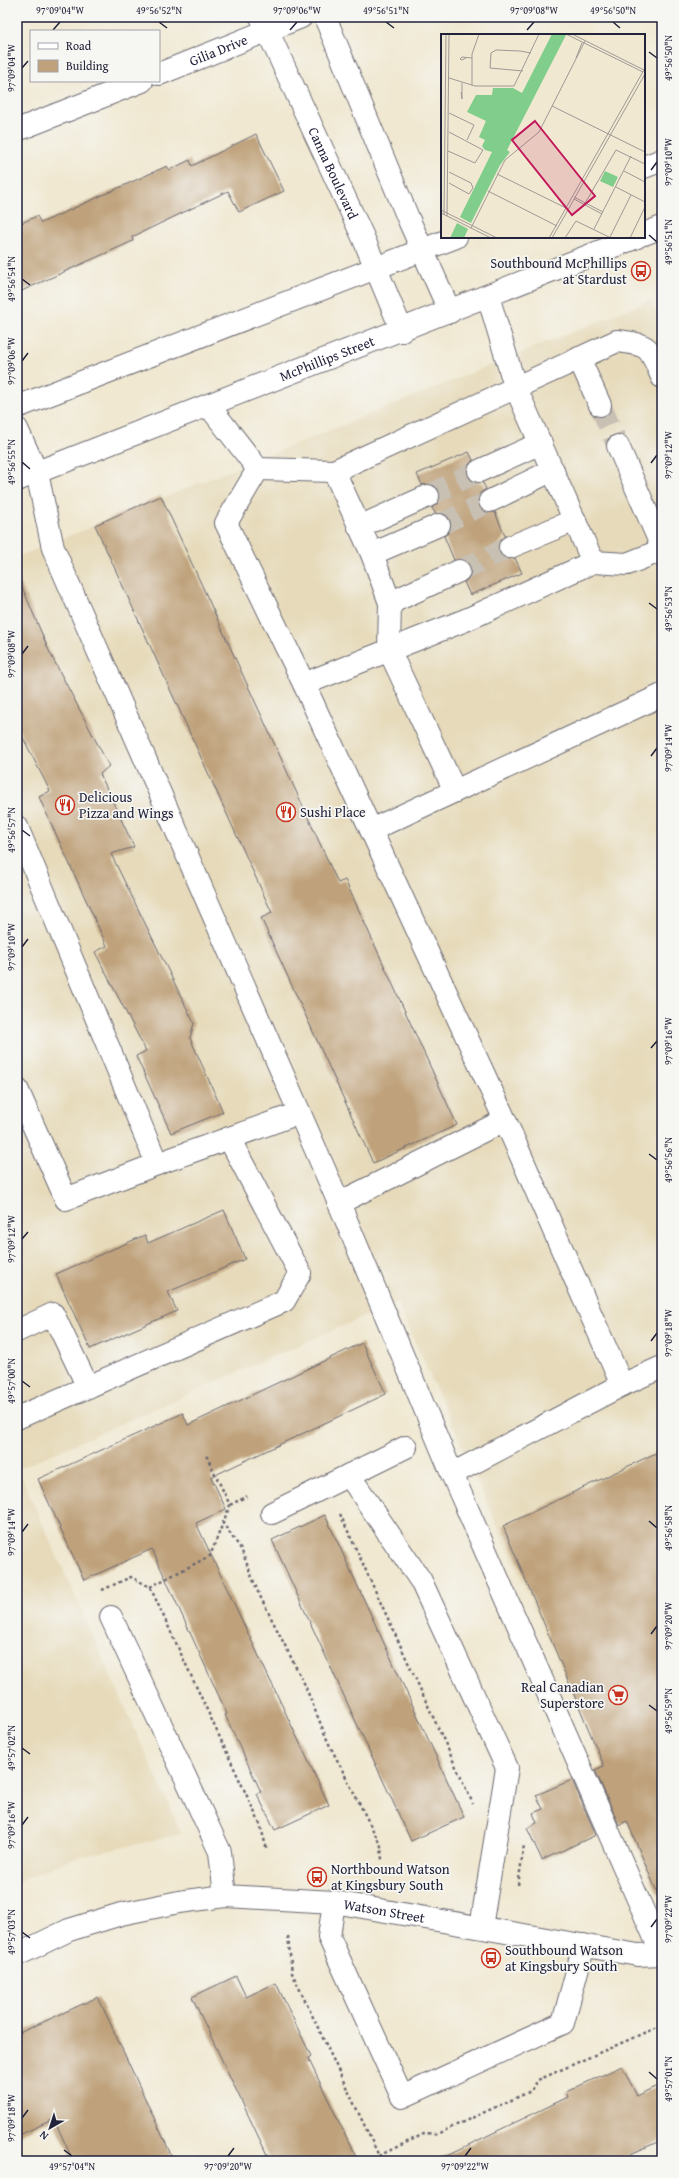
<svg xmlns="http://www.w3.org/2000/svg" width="679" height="2178" viewBox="0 0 679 2178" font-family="'Gentium Book Plus',serif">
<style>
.built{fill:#e6daba}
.building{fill:#bfa27c}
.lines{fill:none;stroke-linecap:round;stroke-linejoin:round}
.minor-tunnel{stroke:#c7c0b3;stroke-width:22;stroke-dasharray:22 11;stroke-linecap:butt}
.minor-casing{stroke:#6a6770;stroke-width:24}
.major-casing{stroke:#6a6770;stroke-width:24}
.path{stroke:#6a6770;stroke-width:2.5;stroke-dasharray:3 3;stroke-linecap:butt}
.minor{stroke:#fff;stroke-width:22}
.major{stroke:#fff;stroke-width:22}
.ticks{fill:none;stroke:#22223b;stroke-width:1.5}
.labels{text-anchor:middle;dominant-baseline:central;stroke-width:3.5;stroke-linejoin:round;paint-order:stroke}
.street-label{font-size:14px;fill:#22223b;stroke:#f6f6f2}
.poi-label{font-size:14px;fill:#22223b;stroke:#f6f6f2;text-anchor:start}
.inset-road{fill:none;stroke:#9e9995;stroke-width:1}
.view{fill:#c2185b;fill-opacity:0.15;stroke:#c2185b;stroke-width:2}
.inset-edge{fill:none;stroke:#22223b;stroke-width:2}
.neatline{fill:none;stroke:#22223b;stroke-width:1.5}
.ticks-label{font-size:10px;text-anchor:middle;fill:#22223b}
</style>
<rect width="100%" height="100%" fill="#f6f6f2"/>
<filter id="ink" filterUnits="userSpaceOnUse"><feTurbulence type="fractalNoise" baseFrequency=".025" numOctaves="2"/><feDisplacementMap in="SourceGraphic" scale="8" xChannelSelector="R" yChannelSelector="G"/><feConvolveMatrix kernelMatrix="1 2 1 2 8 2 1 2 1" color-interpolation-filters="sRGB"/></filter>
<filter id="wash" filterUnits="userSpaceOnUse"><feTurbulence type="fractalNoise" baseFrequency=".012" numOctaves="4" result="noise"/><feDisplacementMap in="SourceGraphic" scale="16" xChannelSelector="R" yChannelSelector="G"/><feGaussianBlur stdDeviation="0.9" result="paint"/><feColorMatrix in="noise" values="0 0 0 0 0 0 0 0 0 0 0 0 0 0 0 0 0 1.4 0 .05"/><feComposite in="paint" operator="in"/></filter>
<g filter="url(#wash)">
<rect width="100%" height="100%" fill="#f0e8d1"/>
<path class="built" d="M 651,300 L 662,324 L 662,1893 L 397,1302 L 18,1469 L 182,1834 L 68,1860 L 17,1882 L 17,557 Z"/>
<g id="blocks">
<path class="building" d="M 256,134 L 284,191 L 239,212 L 228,191 L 132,237 L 133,241 L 17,293 L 17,225 L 37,216 L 41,223 L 167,166 L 169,170 L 190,160 L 192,166 Z
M 469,452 L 473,460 L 467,469 L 468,476 L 472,481 L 483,483 L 486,489 L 479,494 L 479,506 L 483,512 L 495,512 L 505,536 L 498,545 L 499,552 L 508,559 L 515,558 L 522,573 L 470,595 L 464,582 L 469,578 L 470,566 L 466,561 L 454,560 L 444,536 L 449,532 L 451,520 L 446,515 L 435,513 L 432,508 L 438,503 L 440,491 L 436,486 L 430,484 L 422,485 L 417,474 Z
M 161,496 L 338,883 L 345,880 L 457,1125 L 373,1163 L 261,918 L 272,913 L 95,525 Z
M 17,575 L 50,653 L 109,766 L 100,774 L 134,847 L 111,854 L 194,1023 L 190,1038 L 223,1112 L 171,1133 L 136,1056 L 146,1051 L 95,952 L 107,946 L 39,797 L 50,791 L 17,726 Z
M 224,1210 L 245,1259 L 168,1292 L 177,1311 L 90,1349 L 56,1274 L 145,1235 L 148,1243 Z
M 362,1343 L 386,1394 L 211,1477 L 226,1509 L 196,1523 L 329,1805 L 275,1830 L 257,1794 L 261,1792 L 225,1715 L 227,1714 L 152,1549 L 84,1580 L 38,1479 L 183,1413 L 188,1425 Z
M 662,1450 L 662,1904 L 627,1821 L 619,1825 L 595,1770 L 604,1766 L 503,1526 Z
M 325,1515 L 464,1817 L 411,1841 L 272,1540 Z
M 572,1780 L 596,1835 L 542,1860 L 527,1828 L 537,1823 L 533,1813 L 543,1809 L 536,1795 Z
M 236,1976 L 246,1997 L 276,1983 L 311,2056 L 308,2058 L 358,2161 L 270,2161 L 192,1997 Z
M 98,1997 L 174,2161 L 73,2161 L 54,2119 L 17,2136 L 17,2034 Z
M 622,2066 L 637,2096 L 662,2084 L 662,2140 L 615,2161 L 435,2161 L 568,2097 L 566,2092 Z"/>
</g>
</g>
<g filter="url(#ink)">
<use href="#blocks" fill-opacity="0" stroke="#6a6770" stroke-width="1"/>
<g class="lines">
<path class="minor-tunnel" d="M 600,405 L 618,446
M 428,496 L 479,471
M 439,525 L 490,501
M 459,571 L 510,547"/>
<g class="minor-casing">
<g id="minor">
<path id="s1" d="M 261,17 L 363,237 L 402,331"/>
<path d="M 325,17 L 408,218 L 450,312"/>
<path id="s2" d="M 159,74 L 301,17"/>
<path d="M 17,130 L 142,81"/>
<path d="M 488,296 L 515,386 L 593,562"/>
<path d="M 579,358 L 600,405"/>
<path d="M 209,406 L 258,469 L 334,471 L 617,341 C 651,345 649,347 662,377"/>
<path d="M 618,446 L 662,547"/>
<path d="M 258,469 L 226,523 L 304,684 L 371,830 L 662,695"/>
<path d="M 334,471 L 372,554 L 390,603 L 389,650 L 455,791"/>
<path d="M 479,471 L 541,443"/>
<path d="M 37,473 L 53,548 L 339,1203"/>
<path d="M 490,501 L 553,470"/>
<path d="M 359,527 L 428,496"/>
<path d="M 510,547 L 575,520"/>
<path d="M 372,554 L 439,525"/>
<path d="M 390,603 L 459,571"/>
<path d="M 304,684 L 468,619 L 593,562 L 627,564 L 662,550"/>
<path d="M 17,827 L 157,1164 L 66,1199 L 17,1089"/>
<path d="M 371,830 L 505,1120 L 622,1385 L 452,1474 L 662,1954"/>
<path d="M 157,1164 L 299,1113"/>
<path d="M 17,1331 L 53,1314 L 88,1387"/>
<path d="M 622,1385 L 662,1367"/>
<path d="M 17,1418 L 284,1301 L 300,1273 L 229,1138"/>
<path d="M 452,1474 L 339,1203 L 505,1120"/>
<path d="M 349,1475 L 421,1581 L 507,1768 L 481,1927"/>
<path d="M 272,1513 L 406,1447"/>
<path d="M 111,1617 L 220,1852 L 225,1896"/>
<path d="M 334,1902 L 329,1937 L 402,2097 L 563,2023 L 584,1945"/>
<path id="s3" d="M 17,1955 L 69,1930 L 121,1914 L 179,1902 L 225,1896 L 334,1902 L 638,1955 L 662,1954"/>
</g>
</g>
<g class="major-casing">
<g id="major">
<path d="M 644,167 L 662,160"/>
<path d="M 644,234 L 662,227"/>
<path d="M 17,407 L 456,237"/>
<path d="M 17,429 L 37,473"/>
<path id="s4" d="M 17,480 L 637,237"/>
</g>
</g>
<path class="path" d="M 230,1505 L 247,1496
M 340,1514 L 473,1804
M 222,1522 L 241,1549 L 258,1592 L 304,1683 L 328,1742 L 381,1846 L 382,1860
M 150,1587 L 210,1556 L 230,1505 L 206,1455
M 102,1590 L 131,1577 L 150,1587 L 260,1824 L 267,1850
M 518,1885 L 524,1845
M 288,1936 L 292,1973 L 379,2156
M 368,2161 L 426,2133 L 437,2134 L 531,2091 L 538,2080 L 662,2025"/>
<use href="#minor" class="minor"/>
<use href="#major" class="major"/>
</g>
</g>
<path class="ticks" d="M 159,22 L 167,28M 386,22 L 394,28M 613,22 L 620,28M 53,30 L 60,22M 290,30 L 297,22M 527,30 L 534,22M 649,52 L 657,58M 22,68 L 28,61M 651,170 L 657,162M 649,235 L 657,242M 22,279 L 30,285M 22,361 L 28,353M 22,462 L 30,469M 651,463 L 657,455M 649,603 L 657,609M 22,654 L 28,646M 651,756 L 657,748M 22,830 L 30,836M 22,947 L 28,939M 651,1048 L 657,1041M 649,1154 L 657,1160M 22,1239 L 28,1232M 651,1341 L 657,1333M 22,1381 L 30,1387M 649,1521 L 657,1528M 22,1532 L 28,1524M 651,1634 L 657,1626M 649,1705 L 657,1711M 22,1748 L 30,1754M 22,1825 L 28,1817M 651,1927 L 657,1919M 22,1932 L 30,1938M 649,2072 L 657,2079M 22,2118 L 28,2110M 64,2150 L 72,2156M 228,2156 L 234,2148M 465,2156 L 471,2148"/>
<defs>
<g id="bus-ring" transform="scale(1)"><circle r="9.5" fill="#f6f6f2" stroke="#c8321e" stroke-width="1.5"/><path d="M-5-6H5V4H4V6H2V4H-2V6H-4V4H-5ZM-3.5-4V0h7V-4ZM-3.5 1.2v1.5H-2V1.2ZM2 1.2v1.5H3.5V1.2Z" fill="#c8321e"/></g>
<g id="restaurant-ring" transform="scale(1)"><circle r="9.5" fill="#f6f6f2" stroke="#c8321e" stroke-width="1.5"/><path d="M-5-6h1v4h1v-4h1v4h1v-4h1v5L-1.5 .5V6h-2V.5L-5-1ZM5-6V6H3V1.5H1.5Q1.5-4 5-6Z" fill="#c8321e"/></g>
<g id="supermarket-ring" transform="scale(1)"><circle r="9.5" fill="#f6f6f2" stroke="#c8321e" stroke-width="1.5"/><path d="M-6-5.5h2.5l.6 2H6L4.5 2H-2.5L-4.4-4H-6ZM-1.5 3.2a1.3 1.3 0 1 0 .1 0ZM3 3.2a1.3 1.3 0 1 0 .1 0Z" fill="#c8321e"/></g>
</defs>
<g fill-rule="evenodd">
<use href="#bus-ring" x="641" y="271"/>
<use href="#restaurant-ring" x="65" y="805"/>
<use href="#restaurant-ring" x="286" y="812"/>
<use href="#supermarket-ring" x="618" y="1695"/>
<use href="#bus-ring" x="317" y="1877"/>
<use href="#bus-ring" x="491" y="1958"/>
</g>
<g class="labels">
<g class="street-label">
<text stroke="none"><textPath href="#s2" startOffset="64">Gilia Drive</textPath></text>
<text stroke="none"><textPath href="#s1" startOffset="172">Canna Boulevard</textPath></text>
<text stroke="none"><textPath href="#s4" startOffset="333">McPhillips Street</textPath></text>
<text stroke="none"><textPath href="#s3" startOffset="378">Watson Street</textPath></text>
</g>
<g class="poi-label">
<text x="627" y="263" text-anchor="end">Southbound McPhillips<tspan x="627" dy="16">at Stardust</tspan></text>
<text x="79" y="797">Delicious<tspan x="79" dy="16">Pizza and Wings</tspan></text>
<text x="300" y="812">Sushi Place</text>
<text x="604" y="1687" text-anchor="end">Real Canadian<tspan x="604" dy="16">Superstore</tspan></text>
<text x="331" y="1869">Northbound Watson<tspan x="331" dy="16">at Kingsbury South</tspan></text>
<text x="505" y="1950">Southbound Watson<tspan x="505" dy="16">at Kingsbury South</tspan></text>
</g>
</g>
<g transform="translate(441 34)">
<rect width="204" height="204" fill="#f0e8d1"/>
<path d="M 111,0 L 125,1 L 66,116 L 69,118 L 59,131 L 30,189 L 19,183 L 51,118 L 44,116 L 41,112 L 44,106 L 38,103 L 45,87 L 26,78 L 35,61 L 51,61 L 52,54 L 72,54 L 81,59 ZM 164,137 L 177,143 L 172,153 L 159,147 ZM 16,189 L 27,195 L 23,204 L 9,204 Z" fill="#80cd8c"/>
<path class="inset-road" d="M 125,0 L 202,38M 131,0 L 203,36M 25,24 L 21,26 L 19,25 L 21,23 L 31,24M 135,24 L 141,9M 82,37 L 49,34 L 50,19 L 55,16 L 79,17 L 90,19M 8,44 L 34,52 L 73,52 L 98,0M 31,51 L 31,20 L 38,0M 20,58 L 21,65 L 21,49M 111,72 L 204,118M 8,79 L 33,91 L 26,106M 7,117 L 34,129 L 42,116 L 8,98M 183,137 L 204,148M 56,140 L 125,174M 8,149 L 28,160 L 32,154 L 30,149 L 8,138M 175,153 L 204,168M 47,157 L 116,192M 133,163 L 162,178M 133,165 L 161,180M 143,171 L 175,116 L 204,130M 0,176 L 56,204M 0,179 L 50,204M 3,181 L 5,0M 6,182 L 8,0M 30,194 L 64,126 L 98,98 L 144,7M 153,195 L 190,122M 169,203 L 190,161M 108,204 L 204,34M 111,204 L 204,40M 124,204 L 135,187 L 170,204M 189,204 L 204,173"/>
<path class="view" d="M 94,87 L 154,162 L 131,181 L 71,106 Z"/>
<rect width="204" height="204" class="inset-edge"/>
</g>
<rect width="679" height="2178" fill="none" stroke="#f6f6f2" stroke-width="44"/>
<rect x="30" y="30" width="130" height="52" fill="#f6f6f2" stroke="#a1a1a9"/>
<rect x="38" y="43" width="20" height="6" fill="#ffffff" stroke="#a1a1a9"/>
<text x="66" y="50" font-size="12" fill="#22223b">Road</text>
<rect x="38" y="60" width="20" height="12" fill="#bfa27c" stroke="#a1a1a9"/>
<text x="66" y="70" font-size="12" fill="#22223b">Building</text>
<g transform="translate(50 2128) rotate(219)" stroke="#f6f6f2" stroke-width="3" paint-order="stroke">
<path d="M0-3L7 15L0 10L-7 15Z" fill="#22223b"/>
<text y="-6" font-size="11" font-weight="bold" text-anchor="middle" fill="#22223b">N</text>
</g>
<rect x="22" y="22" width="635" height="2134" class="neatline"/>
<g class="ticks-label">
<text x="60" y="14">97°09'04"W</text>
<text x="159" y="14">49°56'52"N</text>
<text x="297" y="14">97°09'06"W</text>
<text x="386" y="14">49°56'51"N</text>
<text x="534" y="14">97°09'08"W</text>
<text x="613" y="14">49°56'50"N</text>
<text transform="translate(668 58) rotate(-90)" y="4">49°56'50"N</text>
<text transform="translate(11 68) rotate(-90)" y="4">97°09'04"W</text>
<text transform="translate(668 162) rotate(-90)" y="4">97°09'10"W</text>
<text transform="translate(668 242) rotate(-90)" y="4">49°56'51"N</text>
<text transform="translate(11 279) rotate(-90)" y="4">49°56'54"N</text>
<text transform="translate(11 361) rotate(-90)" y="4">97°09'06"W</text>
<text transform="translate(668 455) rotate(-90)" y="4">97°09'12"W</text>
<text transform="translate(11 462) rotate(-90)" y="4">49°56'55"N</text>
<text transform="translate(668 609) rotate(-90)" y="4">49°56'53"N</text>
<text transform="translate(11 654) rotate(-90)" y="4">97°09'08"W</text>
<text transform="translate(668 748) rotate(-90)" y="4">97°09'14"W</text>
<text transform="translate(11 830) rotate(-90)" y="4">49°56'57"N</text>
<text transform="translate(11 947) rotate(-90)" y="4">97°09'10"W</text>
<text transform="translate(668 1041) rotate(-90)" y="4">97°09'16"W</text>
<text transform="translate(668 1160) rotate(-90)" y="4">49°56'56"N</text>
<text transform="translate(11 1239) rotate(-90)" y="4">97°09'12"W</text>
<text transform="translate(668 1333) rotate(-90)" y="4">97°09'18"W</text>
<text transform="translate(11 1381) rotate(-90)" y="4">49°57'00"N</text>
<text transform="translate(668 1528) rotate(-90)" y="4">49°56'58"N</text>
<text transform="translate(11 1532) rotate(-90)" y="4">97°09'14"W</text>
<text transform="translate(668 1626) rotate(-90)" y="4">97°09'20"W</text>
<text transform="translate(668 1711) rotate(-90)" y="4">49°56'59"N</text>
<text transform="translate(11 1748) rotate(-90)" y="4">49°57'02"N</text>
<text transform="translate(11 1825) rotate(-90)" y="4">97°09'16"W</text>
<text transform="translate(668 1919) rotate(-90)" y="4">97°09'22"W</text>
<text transform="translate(11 1932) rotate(-90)" y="4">49°57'03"N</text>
<text transform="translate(668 2079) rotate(-90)" y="4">49°57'01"N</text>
<text transform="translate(11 2118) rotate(-90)" y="4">97°09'18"W</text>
<text x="72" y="2170">49°57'04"N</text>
<text x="228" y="2170">97°09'20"W</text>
<text x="465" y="2170">97°09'22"W</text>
</g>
</svg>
